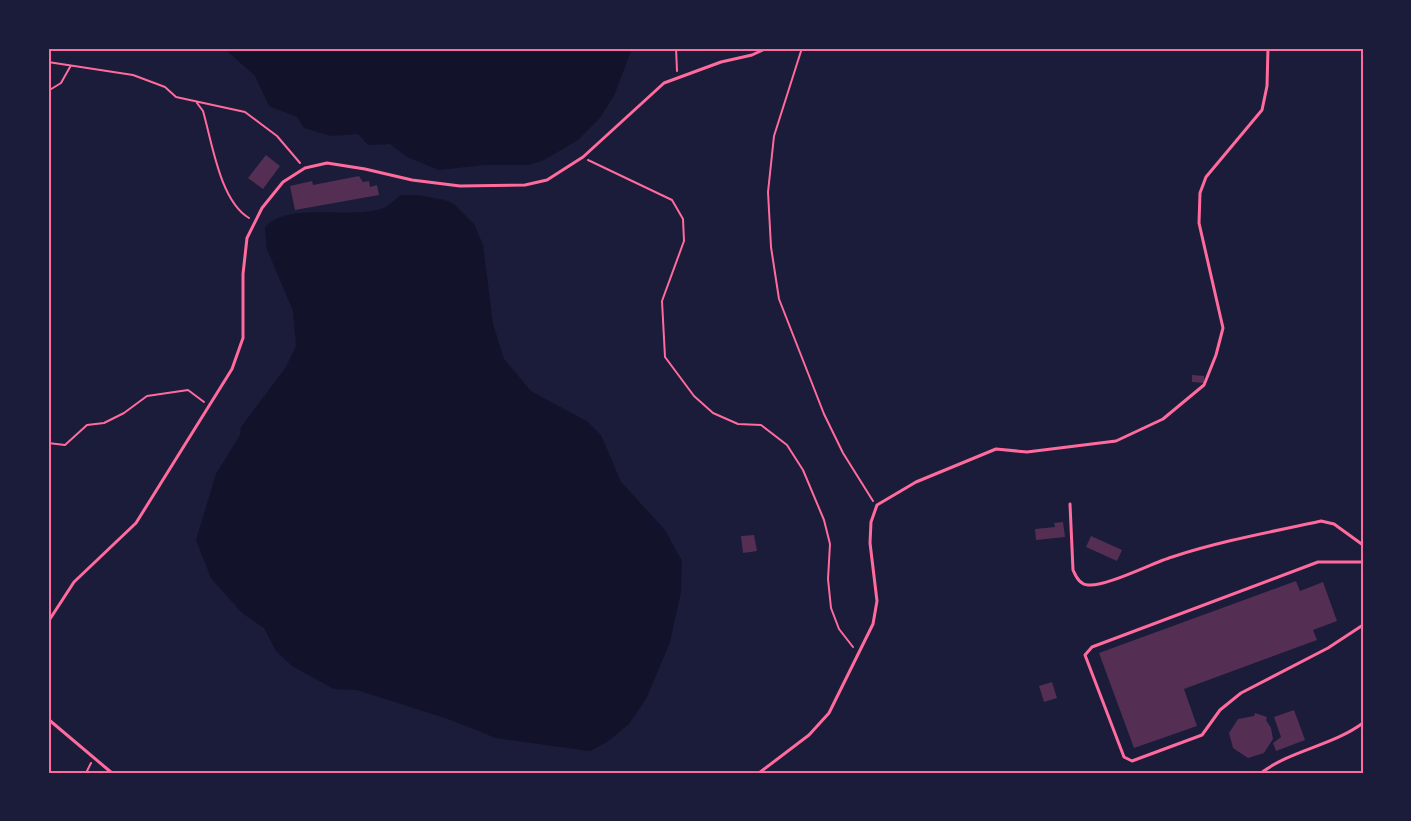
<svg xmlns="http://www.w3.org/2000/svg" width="1411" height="821" viewBox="0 0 1411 821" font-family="'Fira Sans Condensed',sans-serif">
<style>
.water{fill:#12122b}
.building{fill:#542f53}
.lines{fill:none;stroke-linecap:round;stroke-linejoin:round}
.path{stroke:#ff6b9d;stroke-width:2}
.service{stroke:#ff6b9d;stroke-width:3}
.neatline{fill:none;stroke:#ff6b9d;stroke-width:2}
</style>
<rect width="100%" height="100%" fill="#1b1b3a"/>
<path class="water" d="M 224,48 L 632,48 L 614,96 L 599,119 L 578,140 L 544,160 L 529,165 L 484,165 L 439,170 L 407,157 L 390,144 L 368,145 L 358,134 L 331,136 L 304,128 L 297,117 L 269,106 L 255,76 Z
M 401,195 L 417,195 L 445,200 L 454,204 L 474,224 L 483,245 L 493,324 L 504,359 L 531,391 L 588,422 L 601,435 L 621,482 L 665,530 L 682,561 L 681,592 L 670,642 L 646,699 L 629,724 L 607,742 L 590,751 L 496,738 L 448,719 L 357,690 L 334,689 L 292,666 L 276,651 L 264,628 L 242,613 L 211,578 L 196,540 L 216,474 L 240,435 L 241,427 L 286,367 L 296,346 L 293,311 L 267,249 L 265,228 C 284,202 346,218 377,210 C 387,208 394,201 401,195 Z"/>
<path class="building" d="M 266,155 L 280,166 L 263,189 L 248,178 Z
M 359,176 L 363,182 L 369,181 L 370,187 L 377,185 L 379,195 L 295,210 L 290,186 L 312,181 L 313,185 Z
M 1192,375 L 1204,376 L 1204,383 L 1192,382 Z
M 1063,522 L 1065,537 L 1036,540 L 1035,529 L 1055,527 L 1054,523 Z
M 754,535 L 757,551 L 743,553 L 741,536 Z
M 1091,536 L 1122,550 L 1117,561 L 1086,547 Z
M 1296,581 L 1300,591 L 1323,582 L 1337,621 L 1313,630 L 1317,640 L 1184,689 L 1197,726 L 1134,748 L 1099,653 Z
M 1052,682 L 1057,698 L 1044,702 L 1039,686 Z
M 1294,710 L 1305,740 L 1276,751 L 1273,743 L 1281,737 L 1274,717 Z
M 1255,713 L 1267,717 L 1266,720 L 1271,728 L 1273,739 L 1264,753 L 1248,758 L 1233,748 L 1229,733 L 1238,719 L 1254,716 Z"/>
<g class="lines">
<path class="path" d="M 676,48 L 677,71
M 802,48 L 774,136 L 768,192 L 771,247 L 779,299 L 824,414 L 843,453 L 873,501
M 48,62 L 133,75 L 165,87 L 176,97 L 245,112 L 277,136 L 300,163
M 48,91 L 61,83 L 70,67
M 197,103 L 203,111 C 212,142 220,201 249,218
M 588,160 L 672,200 L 683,219 L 684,241 L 662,301 L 665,357 L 694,396 L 713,413 L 738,424 L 761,425 L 787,445 L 803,470 L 824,520 L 830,544 L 828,579 L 831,608 L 839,629 L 853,647
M 48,443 L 65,445 L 87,425 L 104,423 L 124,413 L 147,396 L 188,390 L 204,402
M 86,773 L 91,763"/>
<path class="service" d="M 1070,504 L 1073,570 C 1076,577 1080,585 1088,585 C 1106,587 1152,563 1172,557 C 1220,541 1271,532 1321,521 L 1334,524 L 1363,545
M 1363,562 L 1318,562 L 1092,647 L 1085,655 L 1124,757 L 1132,761 L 1202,735 L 1220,710 L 1241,693 L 1328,648 L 1363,625
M 48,622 L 74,582 L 136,523 L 232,369 L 243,338 L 243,274 L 247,238 L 262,208 L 283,182 L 305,168 L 327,163 L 365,169 L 412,180 L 460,186 L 525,185 L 547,180 L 583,157 L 664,83 L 721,62 L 752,55 L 767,48
M 48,719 L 112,773
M 759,773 L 809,735 L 829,713 L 873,624 L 877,601 L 870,543 L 871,522 L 877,505 L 916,482 L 996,449 L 1027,452 L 1116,441 L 1163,419 L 1204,385 L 1216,355 L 1223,328 L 1199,223 L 1200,193 L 1206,177 L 1262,110 L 1267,86 L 1268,48
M 1261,773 C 1291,750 1332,746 1363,723"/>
</g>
<rect width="1411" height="821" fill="none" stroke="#1b1b3a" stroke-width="99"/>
<rect x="50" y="50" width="1312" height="722" class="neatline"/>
</svg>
